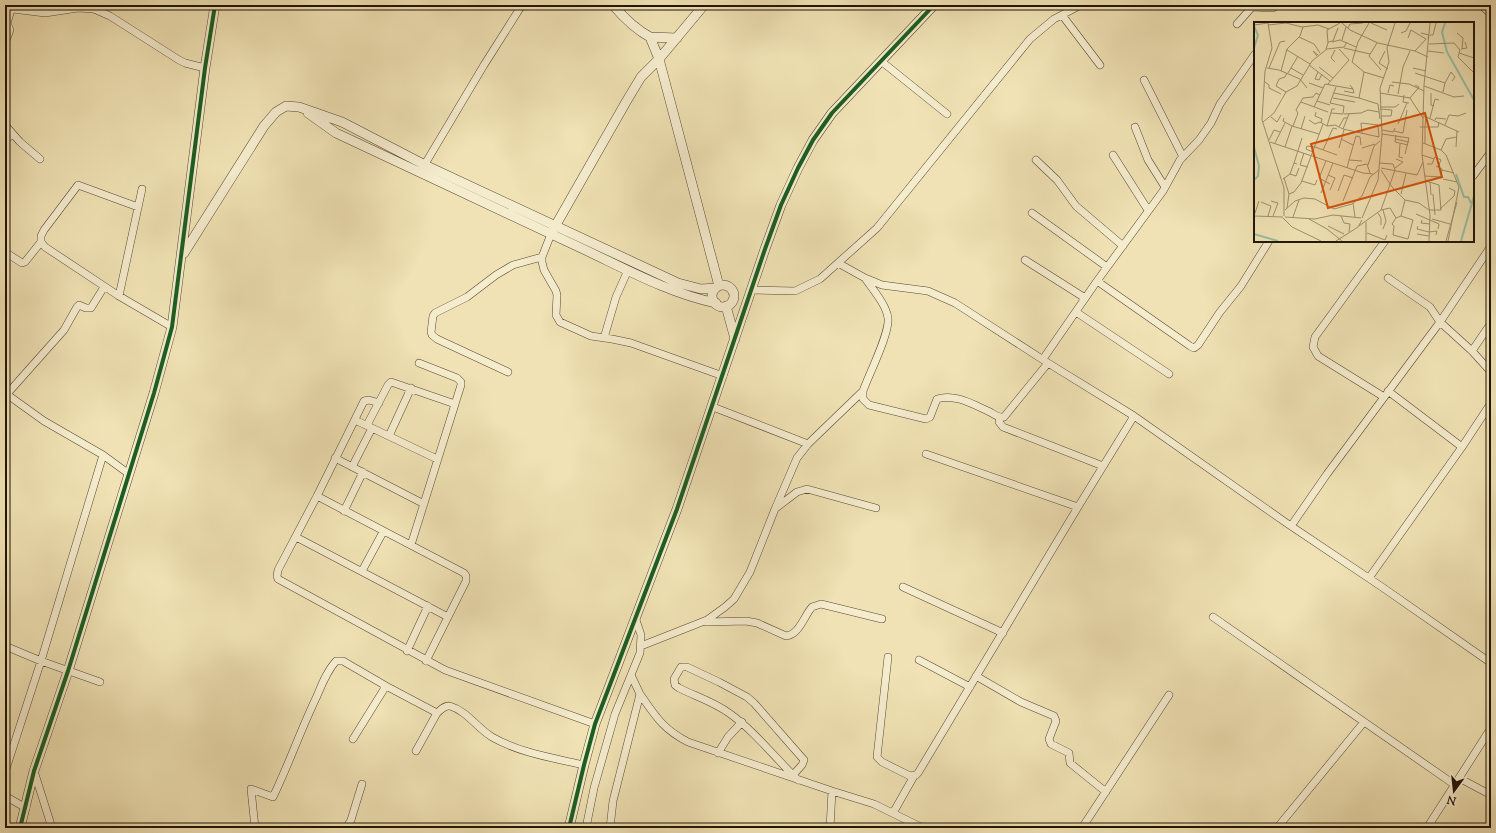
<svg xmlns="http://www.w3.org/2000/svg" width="1496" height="833" viewBox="0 0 1496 833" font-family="'Sorts Mill Goudy',serif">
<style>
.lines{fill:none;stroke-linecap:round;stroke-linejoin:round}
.minor-casing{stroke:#554831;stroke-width:8}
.tertiary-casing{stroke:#554831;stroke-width:10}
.minor{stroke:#f5ecce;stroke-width:7}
.tertiary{stroke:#f5ecce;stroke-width:9}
.cycleway-casing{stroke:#f5ecce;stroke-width:6}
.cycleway{stroke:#1b5e20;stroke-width:4}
.inset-river{fill:none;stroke:#9bbfa9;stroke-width:2}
.inset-road{fill:none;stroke:#9d906e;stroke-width:1}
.view{fill:#d4520b;fill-opacity:0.15;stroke:#d4520b;stroke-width:2}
.inset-edge{fill:none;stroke:#211505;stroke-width:2}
</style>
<rect width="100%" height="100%" fill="#f0e2b4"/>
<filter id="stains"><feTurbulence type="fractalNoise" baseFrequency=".005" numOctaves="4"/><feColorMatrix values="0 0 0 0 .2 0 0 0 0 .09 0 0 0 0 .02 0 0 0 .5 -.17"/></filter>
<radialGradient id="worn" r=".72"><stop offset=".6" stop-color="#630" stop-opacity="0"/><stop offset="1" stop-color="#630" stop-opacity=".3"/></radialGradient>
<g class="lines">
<g class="minor-casing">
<path id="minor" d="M 1481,5 L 1491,14
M 1062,15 L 1100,65
M 1237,24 L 1252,7 L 1273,8 L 1277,5
M 5,43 L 10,30 L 7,23 L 11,10 L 13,9 L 45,13 L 78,8 L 94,9 L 110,16 L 179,60 L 185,63 L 205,68
M 881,61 L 947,114
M 1144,80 L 1183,157
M 5,125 L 20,142 L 40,159
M 1135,127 L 1148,160 L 1165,187
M 5,141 L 12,134
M 1113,155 L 1148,210
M 1036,160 L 1057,180 L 1076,206 L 1123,246
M 422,169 L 484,65 L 522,5
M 1473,176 L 1491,152
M 138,207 L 78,185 L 44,230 L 41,236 L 41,242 L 45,247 L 119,296 L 172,327
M 1032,213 L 1107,267
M 551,234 L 542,257 L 542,262 L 544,270 L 556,291 L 557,295 L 556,315 L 560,322 L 591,336 L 612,339 L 631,343 L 723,376
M 5,252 L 22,263 L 25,262 L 41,242
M 1025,260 L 1085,298
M 838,263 L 865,278 L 882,285 L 928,291 L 955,303 L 1048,363 L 1134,416 L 1285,522 L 1382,587 L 1491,663
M 865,278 C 873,290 886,304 888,318 C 890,333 869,374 863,391 L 863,399 L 869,405 L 926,419 L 930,417 L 937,399 C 955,393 974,405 990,412 C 995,415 999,418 1004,417 L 1048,363
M 1388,278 L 1430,307 L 1440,322 L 1472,351 L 1491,372
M 1097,281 L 1190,346 L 1194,348 L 1198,345 L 1220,312 L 1241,286 L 1269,241
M 751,290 L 795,291 L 820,279 L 877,228 L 1030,39 L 1054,19 L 1081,5
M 119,296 L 142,189
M 1076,312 L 1169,374
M 604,338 L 616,297 L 628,270
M 1472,351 L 1491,323
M 1043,359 L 1097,281 L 1163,191 L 1180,160 L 1199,140 L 1211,123 L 1220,104 L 1255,54
M 508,372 L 437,339 L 432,335 L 431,332 L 433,316 L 435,313 L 467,297 L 496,275 L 513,265 L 542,257
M 1388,391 L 1462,447
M 5,393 L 44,421 L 103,455 L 129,474
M 7,394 L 64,330 L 77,307 L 79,305 L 86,308 L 91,308 L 104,287
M 1384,397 L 1318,356 L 1313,347 L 1315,337 L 1385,241
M 379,403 L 369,400 L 364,401 L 317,496 L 278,570 L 277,576 L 278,579 L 445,670 L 595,724
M 713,407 L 808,444
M 1000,417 L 999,422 L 1003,427 L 1103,466
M 355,420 L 437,459
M 367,425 L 388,385 L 391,382 L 455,404
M 389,436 L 411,388
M 926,454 L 1078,507 L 1134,416
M 335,458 L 424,504
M 352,467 L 372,428
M 317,496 L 464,573 L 466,576 L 466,581 L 426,661
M 776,508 L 797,492 L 807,489 L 876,508
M 344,511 L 363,472
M 1291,526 L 1327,474 L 1440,322 L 1491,246
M 296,537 L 448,617
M 411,545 L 461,385 L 461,382 L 457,378 L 419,363
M 362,571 L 383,532
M 1369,578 L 1462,447 L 1491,403
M 903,587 L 1003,633
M 1213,617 L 1455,785
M 706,622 L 746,621 L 757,623 L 786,636 C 799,635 804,616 812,607 L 821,604 L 882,619
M 5,646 L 41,661 L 103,455
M 641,646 L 707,620 L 725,607 L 734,599 L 750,572 L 775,509 L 797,458 L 808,444 L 863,391
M 407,651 L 428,606
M 888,657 L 877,757 L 882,762 L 910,776 L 916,775 L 918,773 L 1078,507
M 919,660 L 970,687
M 976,676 L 1021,702 L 1054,716 L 1056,721 L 1049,739 L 1051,744 L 1069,753 L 1070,763 L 1106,792
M 640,694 C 656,717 663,729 688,742 L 832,791 L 874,804 L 923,828
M 353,739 L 386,686
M 416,751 L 437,713 C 441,710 444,705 450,706 C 467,711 477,728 492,737 C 520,753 553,758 584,765
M 718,753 L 728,737 L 742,722
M 34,771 L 52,828
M 5,772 L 41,661 L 100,682
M 793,775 L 802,765 L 804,760 L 754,703 L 747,697 L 719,682 L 687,667 L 681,667 L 674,679 L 675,685 L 679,688 C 695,696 714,702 729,713 C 753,730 772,754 793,775 L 798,780
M 1459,778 L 1491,795
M 5,796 L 26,808
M 893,813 L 914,776
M 255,828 L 251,789 L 273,797 C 289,764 301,729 317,696 C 322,684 327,671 336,661 L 343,661 L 386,686 L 437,713
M 346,828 L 351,820 L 362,784
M 586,828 L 594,788 L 615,714 L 640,653 L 641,635 L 635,617
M 610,828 L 613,801 L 640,694 L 631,675
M 830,828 L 832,791
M 1082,828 L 1169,695
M 1277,828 L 1364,722
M 1427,828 L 1491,728"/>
</g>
<g class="tertiary-casing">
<path id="tertiary" d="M 613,5 C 624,18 635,29 650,37 L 659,59 L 719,286
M 650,37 L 677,38
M 308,113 L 336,133 C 418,171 499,210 581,248 C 624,268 668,293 716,303
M 553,230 L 626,102 L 641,77 L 659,59 L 704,5
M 184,253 L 264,126 L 276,112 L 286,106 L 299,107 L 342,122 L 425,165 L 678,283 L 701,289 L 716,288
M712 296a11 11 0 1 1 22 0a11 11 0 1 1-22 0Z
M 726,306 L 735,339
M 20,828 L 34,771 L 68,671 L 154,393 L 172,327 L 205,68 L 215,5
M 569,828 L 584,765 L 595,724 L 677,509 L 765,249 L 781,205 L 798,168 L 813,140 L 832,113 L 934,5"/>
</g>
<use href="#minor" class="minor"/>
<use href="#tertiary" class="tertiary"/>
<g class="cycleway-casing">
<path id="cycleway" d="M 20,828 L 34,771 L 68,671 L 154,393 L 172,327 L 205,68 L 215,5
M 569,828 L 584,765 L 595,724 L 677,509 L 765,249 L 781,205 L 798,168 L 813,140 L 832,113 L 934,5"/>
</g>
<use href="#cycleway" class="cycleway"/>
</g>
<g transform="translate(1254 22)">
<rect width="220" height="220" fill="#f0e2b4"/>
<path class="inset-river" d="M 191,1 L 188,10 L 193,30 L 220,78M 0,4 L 4,13 L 0,26M 0,125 L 5,144 L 4,154 L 0,158M 202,152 L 210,175 L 214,175 L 217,181M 0,212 L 24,219M 207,219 L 220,174"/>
<path class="inset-road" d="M 14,1 L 18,26 L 11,49 L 8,98 L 30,166 L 30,194M 88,1 L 96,8 L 124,21 L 161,29 L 174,35M 115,1 L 104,20 L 98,40 L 110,50 L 130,56M 117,1 L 133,8M 0,3 L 14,1M 14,3 L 32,1 L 48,5 L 64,3 L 75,7M 94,6 L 96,2 L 109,1M 147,11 L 152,9 L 156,1M 167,11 L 175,13 L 174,17M 203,11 L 209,16 L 208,27M 176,13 L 179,13 L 182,1M 45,15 L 60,22 L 66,31M 154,16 L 157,8 L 172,17M 88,18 L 92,5M 74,20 L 79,19 L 84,6M 78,20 L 86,18 L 102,25M 123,21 L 115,34 L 127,48M 175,22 L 200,21 L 206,28 L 204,35 L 220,51M 90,26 L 116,32M 72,27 L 74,21 L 73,8 L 86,1M 85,27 L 95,38M 207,27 L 213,26 L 211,20M 33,28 L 56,42M 81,28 L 77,36 L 81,40M 131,29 L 125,41 L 134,47M 161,29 L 172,17M 174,29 L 190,31M 205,31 L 220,36M 63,34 L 59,29 L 64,33M 55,43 L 76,59M 65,45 L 79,56M 13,46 L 25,48 L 46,57 L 53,66M 15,46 L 26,20 L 31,19M 37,46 L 49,53M 159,46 L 172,49M 27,49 L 33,27 L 46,14 L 49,5M 64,50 L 61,57 L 65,58 L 68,52M 110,50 L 105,76 L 124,82 L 126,97M 34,51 L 44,34M 161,51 L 191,61 L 189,70M 11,60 L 15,63 L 15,66 L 27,72M 138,60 L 155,62 L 170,69M 55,61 L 69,66M 191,61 L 197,50 L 201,55 L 198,59M 74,62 L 95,38M 170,64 L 200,75 L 210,74M 90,69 L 100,71 L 99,67M 32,70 L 22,64 L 25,57 L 31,55 L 33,51M 80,71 L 105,76M 126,71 L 156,76 L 169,96M 134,71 L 136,63 L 140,64M 177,71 L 177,83 L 180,84M 144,72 L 149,45 L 156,29M 150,73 L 149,80 L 155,81M 79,76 L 101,80M 156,76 L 165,65 L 161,63M 63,79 L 76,83M 47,80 L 74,90M 60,85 L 71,62 L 99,67 L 96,63M 126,85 L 141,85 L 145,82M 126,87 L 138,88 L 137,94 L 127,94M 62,90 L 61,94 L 68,97 L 67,101M 77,91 L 89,92 L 90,84 L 76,81 L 82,65M 90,92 L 107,91 L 114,88 L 125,90M 95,92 L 89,107 L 125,115M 170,94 L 205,110M 17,95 L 23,100 L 27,93M 30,96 L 29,99 L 38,104 L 65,112M 176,96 L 181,77 L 185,78M 55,98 L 61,102 L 66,100 L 73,104 L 81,103 L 89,107M 181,98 L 182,96 L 192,97M 9,100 L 20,91 L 32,70 L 43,64 L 58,39 L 73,27 L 90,25 L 93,20M 144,102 L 153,81M 191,103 L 195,93 L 204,94 L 212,91M 39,104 L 44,91 L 42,88 L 49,76 L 59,75 L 62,71 L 66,73M 73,104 L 78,87 L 81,87M 85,105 L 90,96 L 93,96M 166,105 L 171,105 L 172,94M 47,107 L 51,94M 128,108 L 139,110 L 141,106M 140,109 L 149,111 L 153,88M 108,111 L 107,101 L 124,103 L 125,115M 128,112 L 155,116 L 151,132M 142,113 L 141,120 L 154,123M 87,117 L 99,123M 141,117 L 155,120M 15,118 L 20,108 L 26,110M 16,120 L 109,151 L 119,152M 21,121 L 31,101M 169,121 L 187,128 L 192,133 L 205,165 L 194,219M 146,122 L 145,135 L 149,136M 171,122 L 171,105 L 184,105 L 185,100M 31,125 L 38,104M 61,125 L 83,133M 202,125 L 203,109M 85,126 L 90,108M 108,126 L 121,122M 69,128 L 79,106 L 83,107M 187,128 L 192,117 L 203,115M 59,130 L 52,127 L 53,124 L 61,125M 50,131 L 46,143 L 54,145M 168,133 L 180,137 L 178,142 L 173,142M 180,137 L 181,135 L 187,138 L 184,145M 95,138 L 102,114 L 106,115 L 107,123M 72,139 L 65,156 L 76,162M 40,141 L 48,116M 125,141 L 139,142 L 141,148M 114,143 L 120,124 L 126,119M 93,146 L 95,138 L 108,139M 127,146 L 163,153M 141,146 L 149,140 L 142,137M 127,148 L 138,165 L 151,178 L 165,181 L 175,188 L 187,188 L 185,163 L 172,159M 188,148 L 200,151M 101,149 L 103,144 L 113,142 L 116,151M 36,152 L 40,141 L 43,142M 74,153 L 81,156 L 76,168M 163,153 L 169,140M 171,154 L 187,155 L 188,147 L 182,144M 30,156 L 35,172 L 33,186M 29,157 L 36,152 L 42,154 L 45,146M 189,157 L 203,160M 48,159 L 61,163 L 63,158M 176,160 L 177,173M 84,169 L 90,153 L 99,156M 67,171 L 79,141M 35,172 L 40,170 L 47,161 L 69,102M 147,172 L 152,151M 179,172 L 181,193M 17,179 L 24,181 L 19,194M 89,179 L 101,149M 7,180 L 17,184 L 14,194M 99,181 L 101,195M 186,187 L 200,174 L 201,169 L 195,166M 31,188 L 41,179 L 50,176 L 61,177 L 80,187 L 98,182 L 108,174 L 116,155 L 125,148M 127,188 L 136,186 L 142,196 L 138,202 L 140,204 L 139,213 L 154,217 L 159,198 L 147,194 L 142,196M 129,188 L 132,199 L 129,207M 124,191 L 127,196 L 127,203M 162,192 L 185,202 L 184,207M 0,194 L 5,179M 0,194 L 29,195M 87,194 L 90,201 L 96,202 L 95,210M 147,194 L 151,178M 31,195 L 61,197 L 79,193 L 107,196M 39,195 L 45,178M 29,196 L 38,205 L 67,219M 108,196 L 124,158 L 128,112 L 126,66 L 135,40 L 133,26 L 141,1M 55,197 L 73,207 L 88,219M 178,197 L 196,202M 168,198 L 167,201 L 176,202M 112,200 L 112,219M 74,204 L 90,212M 105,204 L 127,188 L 141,148M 164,204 L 163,207 L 175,210M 175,210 L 183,209 L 182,213M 113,211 L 131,218 L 133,213M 163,212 L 175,214M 82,219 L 104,205 L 108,198M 175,219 L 176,193 L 168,133 L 170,63 L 176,1M 192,219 L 203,180"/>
<path class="view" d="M 171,91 L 188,155 L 74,186 L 57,122 Z"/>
<rect width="220" height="220" class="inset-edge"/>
</g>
<rect width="1496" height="833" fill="none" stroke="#f0e2b4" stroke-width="20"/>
<rect x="6" y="6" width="1484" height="821" fill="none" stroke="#211505" stroke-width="2"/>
<rect x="10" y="10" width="1476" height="813" fill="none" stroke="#211505"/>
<g transform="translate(1454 791) rotate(195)" stroke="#f5ecce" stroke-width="3" paint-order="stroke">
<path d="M0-3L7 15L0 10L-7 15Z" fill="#211505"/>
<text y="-6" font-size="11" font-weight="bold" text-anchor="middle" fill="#211505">N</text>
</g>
<rect width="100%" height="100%" filter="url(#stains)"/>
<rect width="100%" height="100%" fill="url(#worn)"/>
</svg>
